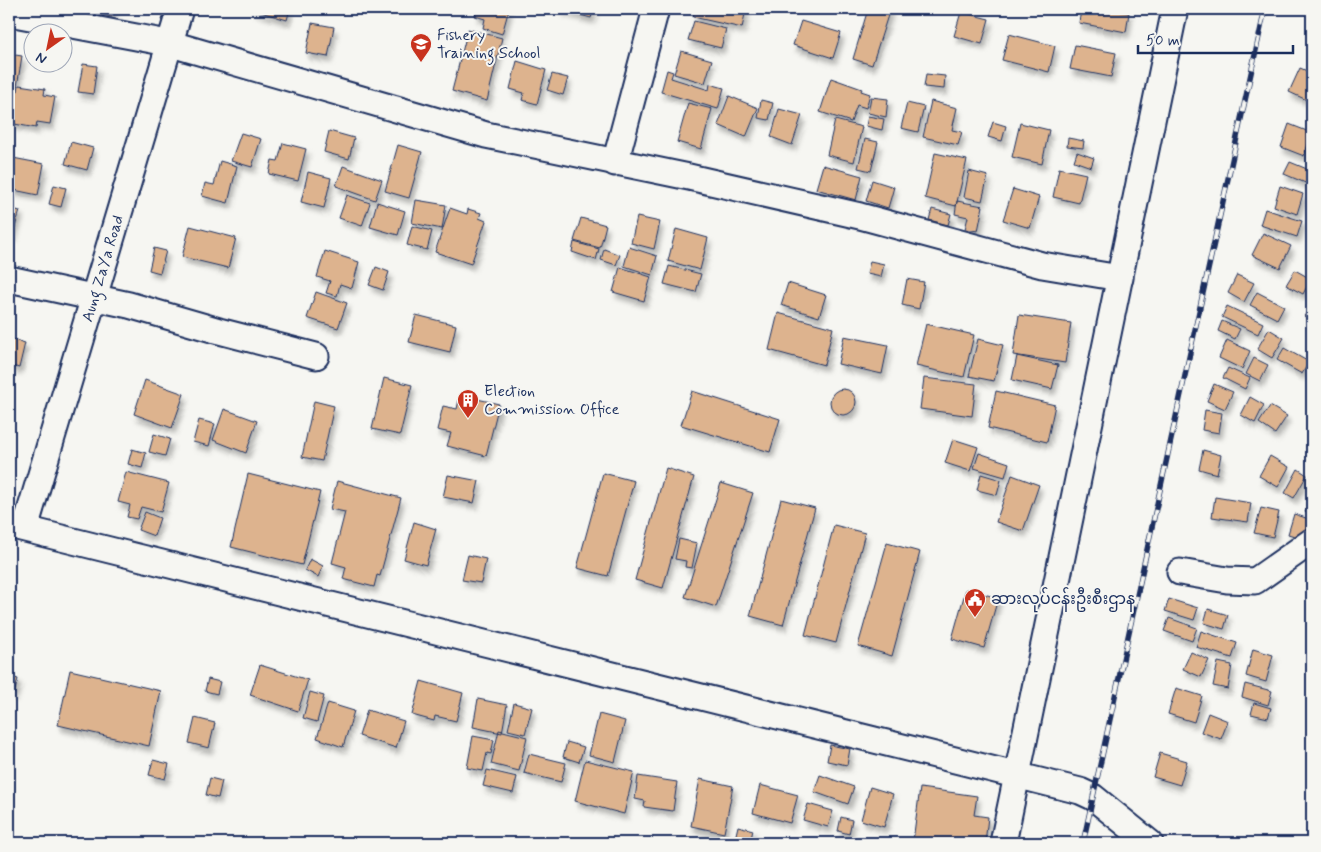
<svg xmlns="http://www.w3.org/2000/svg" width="1321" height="852" viewBox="0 0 1321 852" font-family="Mynerve,'Noto Sans Myanmar',sans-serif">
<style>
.building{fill:#ddb38e;stroke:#1b2f5e;filter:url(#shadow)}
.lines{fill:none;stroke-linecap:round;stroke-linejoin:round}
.minor-casing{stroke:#1b2f5e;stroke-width:29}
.minor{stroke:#f6f6f2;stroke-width:25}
.rail-casing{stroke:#1b2f5e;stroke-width:5.5}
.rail{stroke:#f6f6f2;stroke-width:4;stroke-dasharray:11;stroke-linecap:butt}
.labels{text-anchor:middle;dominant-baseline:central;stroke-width:4;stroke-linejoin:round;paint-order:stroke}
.poi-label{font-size:16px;fill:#1b2f5e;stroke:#f6f6f2;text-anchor:start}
.street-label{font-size:16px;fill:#1b2f5e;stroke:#f6f6f2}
</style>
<defs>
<filter id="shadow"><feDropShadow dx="3" dy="5.5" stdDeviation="2.5" flood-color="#0004"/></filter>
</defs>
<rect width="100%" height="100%" fill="#f6f6f2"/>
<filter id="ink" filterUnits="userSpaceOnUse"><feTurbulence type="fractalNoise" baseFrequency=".02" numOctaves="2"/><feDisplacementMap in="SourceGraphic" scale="10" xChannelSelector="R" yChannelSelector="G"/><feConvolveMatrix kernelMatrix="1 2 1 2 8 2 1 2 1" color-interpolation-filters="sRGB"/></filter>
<g filter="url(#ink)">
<path class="building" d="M 70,9 L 114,9 L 112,17 Z
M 251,9 L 290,9 L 287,20 Z
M 477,9 L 509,9 L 502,34 L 483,28 L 485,19 L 475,16 Z
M 558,9 L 594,9 L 591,18 Z
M 695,9 L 746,9 L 742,28 L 693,17 Z
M 868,9 L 890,9 L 872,65 L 853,59 Z
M 1081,9 L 1104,9 L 1129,13 L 1126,32 L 1079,23 Z
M 961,12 L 989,19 L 982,44 L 954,36 Z
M 694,21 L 726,29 L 721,48 L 688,40 Z
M 801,21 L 841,33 L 833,58 L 793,45 Z
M 312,23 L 334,27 L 328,57 L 306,53 Z
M 468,29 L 502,38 L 487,101 L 452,91 Z
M 1009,34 L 1055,46 L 1049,72 L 1002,60 Z
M 1075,45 L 1116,53 L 1111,77 L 1070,69 Z
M 681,51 L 712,60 L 705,83 L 674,74 Z
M 9,54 L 22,56 L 17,87 L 10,85 L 9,93 Z
M 517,61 L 546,70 L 537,104 L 522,100 L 524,93 L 510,89 Z
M 83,64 L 97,66 L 93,94 L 78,92 Z
M 1300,68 L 1312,73 L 1312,92 L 1309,101 L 1289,92 Z
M 667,70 L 673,72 L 671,78 L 709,90 L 710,84 L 724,88 L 718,109 L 661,92 Z
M 552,74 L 568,78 L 563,95 L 547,90 Z
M 926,74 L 945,76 L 944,89 L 924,87 Z
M 831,78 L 862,89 L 861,91 L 870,94 L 866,108 L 857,105 L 851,122 L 820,112 Z
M 19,85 L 45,89 L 44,95 L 55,97 L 50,124 L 37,122 L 36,128 L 9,123 L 12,89 L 18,91 Z
M 729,96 L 758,108 L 746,137 L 718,125 Z
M 871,97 L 888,99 L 886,117 L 868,113 Z
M 761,100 L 773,103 L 769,120 L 758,118 Z
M 931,101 L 957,108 L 952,130 L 962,132 L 958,145 L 923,137 Z
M 688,103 L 712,109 L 701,149 L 677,142 Z
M 907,103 L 924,107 L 918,132 L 901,128 Z
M 779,109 L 802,115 L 792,145 L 771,137 Z
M 868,116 L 884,119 L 882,130 L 866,126 Z
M 835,120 L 862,127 L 854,162 L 827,155 Z
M 993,122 L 1006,126 L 1002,141 L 988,137 Z
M 1020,123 L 1049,130 L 1042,164 L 1012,157 Z
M 1289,124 L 1312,133 L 1304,156 L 1281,147 Z
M 329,131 L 354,138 L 349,159 L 324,152 Z
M 241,133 L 261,139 L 252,167 L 231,161 Z
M 1068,138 L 1084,141 L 1083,148 L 1067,146 Z
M 865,139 L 878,142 L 871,171 L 858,168 Z
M 71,142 L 93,148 L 87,170 L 65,164 Z
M 283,143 L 306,149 L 298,181 L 269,174 L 272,160 L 278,161 Z
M 398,145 L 422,152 L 409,198 L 385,191 Z
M 1077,152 L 1094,158 L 1091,167 L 1074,161 Z
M 935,153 L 967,160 L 956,206 L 925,198 Z
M 13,158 L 44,164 L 38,195 L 9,189 Z
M 220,161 L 237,166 L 228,203 L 202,196 L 205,183 L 214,185 Z
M 1290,162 L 1312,171 L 1308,184 L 1284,174 Z
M 823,165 L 862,176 L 856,200 L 816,189 Z
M 343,166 L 382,180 L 375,200 L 336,186 Z
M 1059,168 L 1086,174 L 1079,203 L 1053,197 Z
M 969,171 L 988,176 L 982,201 L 964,197 Z
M 308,172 L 331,178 L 324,208 L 301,202 Z
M 872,180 L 894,187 L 888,208 L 866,201 Z
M 54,185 L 66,188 L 61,207 L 49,204 Z
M 1280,186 L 1303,194 L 1297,214 L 1274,206 Z
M 1013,189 L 1039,197 L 1030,228 L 1003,220 Z
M 347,195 L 370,203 L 362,226 L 339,218 Z
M 416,200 L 446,205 L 442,229 L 412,223 Z
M 957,201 L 983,206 L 978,231 L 965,229 L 968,217 L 955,214 Z
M 377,202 L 405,211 L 398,235 L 370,227 Z
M 9,208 L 20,211 L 12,236 L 9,235 Z
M 450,208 L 467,214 L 468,209 L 481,213 L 479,218 L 486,221 L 471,264 L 435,252 Z
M 932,209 L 951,214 L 948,225 L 929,220 Z
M 1265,209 L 1302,221 L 1297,237 L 1260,225 Z
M 637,217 L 660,222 L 654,249 L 631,243 Z
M 581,218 L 606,225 L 600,248 L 574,241 Z
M 190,226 L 236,238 L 228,268 L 182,257 Z
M 412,226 L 432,231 L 427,250 L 407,245 Z
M 676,229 L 708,238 L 700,270 L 668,261 Z
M 1263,233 L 1291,246 L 1280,268 L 1252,255 Z
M 574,242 L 599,249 L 596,260 L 572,252 Z
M 629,247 L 657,256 L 652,275 L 624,266 Z
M 154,248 L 166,251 L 160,273 L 149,270 Z
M 604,249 L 620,255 L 616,265 L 601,260 Z
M 325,251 L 359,262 L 352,288 L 340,284 L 337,296 L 326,293 L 330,281 L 317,277 Z
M 870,261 L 884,264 L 881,277 L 867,274 Z
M 669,266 L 701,274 L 696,292 L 664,284 Z
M 376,267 L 389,272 L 383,290 L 369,285 Z
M 620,267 L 651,277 L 644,301 L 613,292 Z
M 1295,270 L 1311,279 L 1303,294 L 1286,285 Z
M 1237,275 L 1254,283 L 1244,302 L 1228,293 Z
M 907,279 L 924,282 L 919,309 L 902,305 Z
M 788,283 L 826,295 L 819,317 L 781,305 Z
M 316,292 L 347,303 L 338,328 L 307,318 Z
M 1257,292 L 1284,306 L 1277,319 L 1250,305 Z
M 1227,306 L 1263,323 L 1258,334 L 1222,317 Z
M 1312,307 L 1312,323 L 1304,316 Z
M 778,313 L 833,328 L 824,365 L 769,350 Z
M 416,315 L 456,325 L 450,352 L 409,342 Z
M 1019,315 L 1071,323 L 1065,363 L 1013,355 Z
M 1222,321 L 1240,329 L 1235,339 L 1218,331 Z
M 926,324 L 974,335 L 964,377 L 916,366 Z
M 1269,329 L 1284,338 L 1272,358 L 1257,349 Z
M 844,336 L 888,345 L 882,374 L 838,364 Z
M 9,338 L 25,343 L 19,368 L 9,365 Z
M 978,339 L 1003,345 L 994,381 L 969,376 Z
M 1227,340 L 1250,351 L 1242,369 L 1219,358 Z
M 1284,348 L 1309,362 L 1302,374 L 1277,360 Z
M 1017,356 L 1058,365 L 1052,389 L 1012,380 Z
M 1254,358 L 1268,365 L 1260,381 L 1246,374 Z
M 1228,368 L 1250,378 L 1245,389 L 1223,378 Z
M 384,378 L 412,385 L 400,435 L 372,429 Z
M 924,378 L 976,384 L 972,416 L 920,409 Z
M 145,380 L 184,394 L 172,428 L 134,414 Z
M 1214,384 L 1233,392 L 1225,409 L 1207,401 Z
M830 402a13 13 0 1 1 26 0a13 13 0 1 1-26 0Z
M 692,391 L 780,419 L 770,452 L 681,425 Z
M 996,391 L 1055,405 L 1047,442 L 988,428 Z
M 460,395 L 499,404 L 486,456 L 447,446 L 451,433 L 437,430 L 443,406 L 457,409 Z
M 1250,397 L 1264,405 L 1255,423 L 1241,415 Z
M 314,401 L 334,406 L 322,461 L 302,457 Z
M 1270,406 L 1287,416 L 1275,434 L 1259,423 Z
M 224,409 L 257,421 L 246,453 L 213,440 Z
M 1205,410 L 1222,413 L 1219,433 L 1202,430 Z
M 199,420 L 215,424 L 209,446 L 193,442 Z
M 154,434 L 170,439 L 165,456 L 149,452 Z
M 953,439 L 978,447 L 970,471 L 945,463 Z
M 132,449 L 146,453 L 142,468 L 128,464 Z
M 1203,450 L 1221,455 L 1217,474 L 1199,469 Z
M 979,453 L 1009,463 L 1005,477 L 974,468 Z
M 1270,456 L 1289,467 L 1278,487 L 1259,476 Z
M 666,468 L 694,477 L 663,588 L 635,580 Z
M 1298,469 L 1307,475 L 1294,498 L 1285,493 Z
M 126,472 L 169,483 L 161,512 L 141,507 L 137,519 L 127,517 L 130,505 L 118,502 Z
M 603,473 L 634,481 L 608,576 L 577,568 Z
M 248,474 L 320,492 L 302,565 L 231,547 Z
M 981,474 L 1001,480 L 997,495 L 977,490 Z
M 448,475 L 479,481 L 474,503 L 443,497 Z
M 1012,475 L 1039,485 L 1023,531 L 996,522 Z
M 337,481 L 401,498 L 380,576 L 377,575 L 374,587 L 343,579 L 346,567 L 332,563 L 345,512 L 330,509 Z
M 721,483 L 753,493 L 716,607 L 685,597 Z
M 1215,497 L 1251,503 L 1248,522 L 1212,517 Z
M 781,499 L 815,508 L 783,625 L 750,616 Z
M 1312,502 L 1312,517 L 1305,512 Z
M 1261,508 L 1279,512 L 1273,537 L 1254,533 Z
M 145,512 L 160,518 L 154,536 L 138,530 Z
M 1294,514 L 1312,520 L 1308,540 L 1288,534 Z
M 414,522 L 436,529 L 426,565 L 404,559 Z
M 834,525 L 865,533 L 836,643 L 805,635 Z
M 679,539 L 697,543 L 692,568 L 685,567 L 686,561 L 675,559 Z
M 887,543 L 920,552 L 892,656 L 858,646 Z
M 468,555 L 486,559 L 481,583 L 462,580 Z
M 310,559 L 323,566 L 318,577 L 305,570 Z
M 966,589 L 998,598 L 984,648 L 952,639 Z
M 1169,599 L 1198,608 L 1194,620 L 1165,611 Z
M 1208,609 L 1228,615 L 1224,629 L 1204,623 Z
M 1169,618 L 1197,628 L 1192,641 L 1164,631 Z
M 1201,631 L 1237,643 L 1232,658 L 1196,647 Z
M 1253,649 L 1273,655 L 1266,682 L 1246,676 Z
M 1191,652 L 1209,660 L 1201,677 L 1183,669 Z
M 1218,662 L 1232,665 L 1228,689 L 1213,686 Z
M 260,665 L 308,680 L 298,711 L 250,695 Z
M 70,670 L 161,691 L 149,746 L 58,725 Z
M 9,676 L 18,679 L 14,694 L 9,693 Z
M 208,679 L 220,682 L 217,694 L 205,691 Z
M 421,681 L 463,693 L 456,721 L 435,716 L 434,721 L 412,715 Z
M 1245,684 L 1272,691 L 1268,705 L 1242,697 Z
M 1176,688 L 1202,696 L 1194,722 L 1168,714 Z
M 310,692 L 324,696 L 317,722 L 303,718 Z
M 478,699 L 507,705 L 502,733 L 473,727 Z
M 328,703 L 354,711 L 343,747 L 317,738 Z
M 514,703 L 532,708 L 525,734 L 508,730 Z
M 1254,703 L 1271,708 L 1268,718 L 1251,714 Z
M 367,710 L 404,721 L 396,748 L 359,736 Z
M 1208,713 L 1228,721 L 1221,739 L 1201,732 Z
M 599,714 L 625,721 L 615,762 L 589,755 Z
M 195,718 L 215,723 L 209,748 L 189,743 Z
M 499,730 L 527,737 L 519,771 L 491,764 Z
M 473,736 L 494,740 L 491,754 L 487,753 L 483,771 L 467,768 Z
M 567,742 L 584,747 L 579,762 L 563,757 Z
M 830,745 L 850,749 L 847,765 L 827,761 Z
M 1160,753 L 1187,761 L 1180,785 L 1153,777 Z
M 529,754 L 566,763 L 561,782 L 524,773 Z
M 153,760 L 169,764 L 165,779 L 149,775 Z
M 585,760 L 634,772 L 624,814 L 575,801 Z
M 487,770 L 517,777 L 513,793 L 483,786 Z
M 820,775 L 854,787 L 848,804 L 814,792 Z
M 638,776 L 677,782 L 673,811 L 644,807 L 645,801 L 635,799 Z
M 210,778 L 222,781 L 218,798 L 206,795 Z
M 700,779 L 733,786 L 724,833 L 691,826 Z
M 760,785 L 798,795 L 790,823 L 753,813 Z
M 870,787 L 893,794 L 884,827 L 861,820 Z
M 920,788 L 977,796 L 974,815 L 988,817 L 985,843 L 931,843 L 913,841 Z
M 808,804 L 833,811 L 828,827 L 803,820 Z
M 841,817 L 852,820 L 849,834 L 838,831 Z
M 738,826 L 753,830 L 750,843 L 734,843 Z"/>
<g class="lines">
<g class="minor-casing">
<g id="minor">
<path d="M 9,13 L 168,43 L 486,135 L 689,177 L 860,216 L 1042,265 L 1120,278"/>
<path d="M 615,163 L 656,9"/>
<path d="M 9,279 L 129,305 L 219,331 L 316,356"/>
<path d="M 9,525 L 1080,791 L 1093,797 L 1150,843"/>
<path id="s1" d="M 25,528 L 180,9"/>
<path d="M 1180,572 L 1227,580 L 1255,581 L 1312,541"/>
<path d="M 1003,843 L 1175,9"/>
</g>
</g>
<use href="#minor" class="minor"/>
<g class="rail-casing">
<path id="rail" d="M 1083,843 L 1265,9"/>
</g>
<use href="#rail" class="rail"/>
</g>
</g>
<defs>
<g id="school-pin" transform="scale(1.125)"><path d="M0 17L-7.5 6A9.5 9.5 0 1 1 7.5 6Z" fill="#c8321e" stroke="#f6f6f2"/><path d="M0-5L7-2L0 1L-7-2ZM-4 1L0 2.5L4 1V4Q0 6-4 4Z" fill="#fff"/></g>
<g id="building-pin" transform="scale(1.125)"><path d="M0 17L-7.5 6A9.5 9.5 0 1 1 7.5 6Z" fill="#c8321e" stroke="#f6f6f2"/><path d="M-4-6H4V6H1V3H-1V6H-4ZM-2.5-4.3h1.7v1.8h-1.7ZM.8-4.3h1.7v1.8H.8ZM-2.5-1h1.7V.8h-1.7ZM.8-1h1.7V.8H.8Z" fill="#fff"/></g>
<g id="civic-pin" transform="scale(1.125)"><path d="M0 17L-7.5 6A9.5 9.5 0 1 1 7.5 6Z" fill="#c8321e" stroke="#f6f6f2"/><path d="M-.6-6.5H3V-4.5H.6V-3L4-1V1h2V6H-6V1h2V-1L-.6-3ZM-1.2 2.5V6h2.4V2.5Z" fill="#fff"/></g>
</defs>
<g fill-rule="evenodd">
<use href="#school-pin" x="421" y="44"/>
<use href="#building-pin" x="468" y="400"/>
<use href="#civic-pin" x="975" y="599"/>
</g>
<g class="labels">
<g class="poi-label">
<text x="437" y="35">Fishery<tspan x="437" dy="18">Training School</tspan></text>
<text x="484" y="391">Election<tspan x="484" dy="18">Commission Office</tspan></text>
<text x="991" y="599">ဆားလုပ်ငန်းဦးစီးဌာန</text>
</g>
<g class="street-label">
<text stroke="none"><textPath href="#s1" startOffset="271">Aung ZaYa Road</textPath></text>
</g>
</g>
<rect width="1321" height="852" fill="none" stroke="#f6f6f2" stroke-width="30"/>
<rect x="15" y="15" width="1291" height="822" fill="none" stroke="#1b2f5e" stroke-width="2" filter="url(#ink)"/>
<g transform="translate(48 48) rotate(213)"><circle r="24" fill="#f6f6f2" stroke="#9ea6b7"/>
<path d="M0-4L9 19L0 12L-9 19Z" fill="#c8321e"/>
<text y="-8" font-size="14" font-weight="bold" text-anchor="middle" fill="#1b2f5e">N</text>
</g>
<path d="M1138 45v8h155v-8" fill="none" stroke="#1b2f5e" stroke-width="2.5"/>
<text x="1146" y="45" font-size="15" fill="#1b2f5e" stroke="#f6f6f2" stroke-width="4" paint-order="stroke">50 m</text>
</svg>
